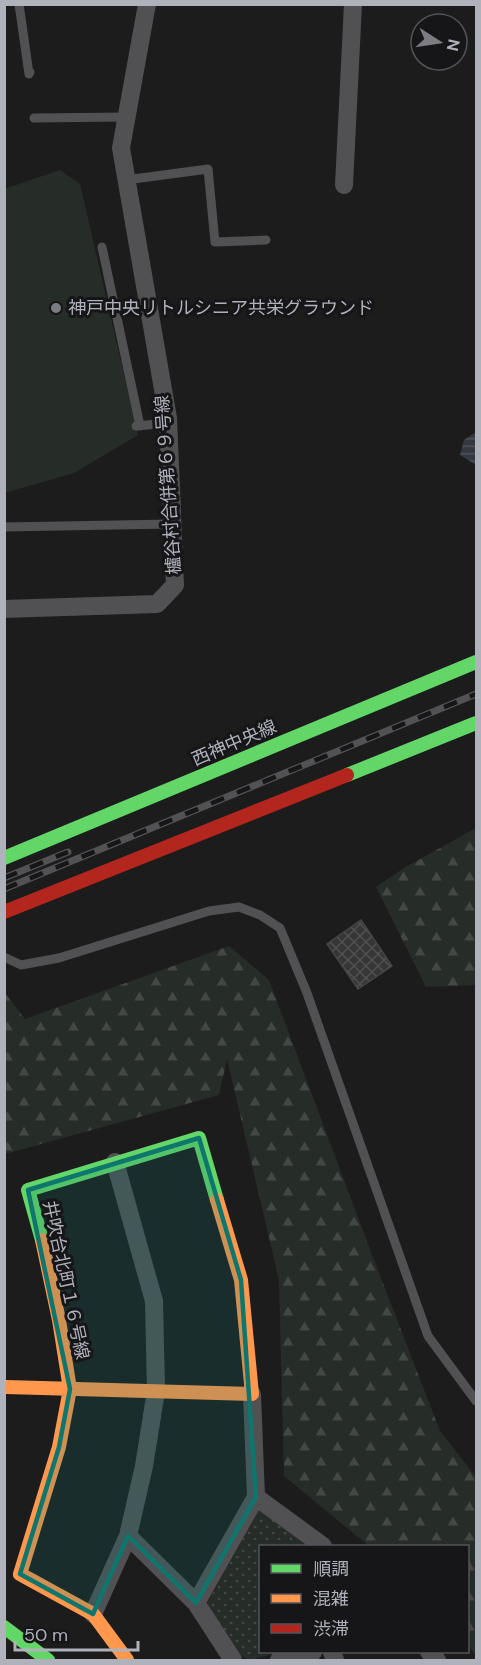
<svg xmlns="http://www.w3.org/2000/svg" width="481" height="1665" viewBox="0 0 481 1665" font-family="'DM Sans','Noto Sans JP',sans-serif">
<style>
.grass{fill:#262c27}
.forest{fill:url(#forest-firs)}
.park{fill:url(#park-dots)}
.water{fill:url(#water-rules)}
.building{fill:url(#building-cross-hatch);stroke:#454548;stroke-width:1.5}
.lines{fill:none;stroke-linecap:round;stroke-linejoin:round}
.lane{stroke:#515154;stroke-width:9}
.street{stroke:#515154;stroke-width:18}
.fast{stroke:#63d668;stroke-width:14}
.slow{stroke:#ff974d;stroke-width:14}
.jam{stroke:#b3261e;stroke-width:14}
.rail-casing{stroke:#525255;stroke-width:7}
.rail{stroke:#161618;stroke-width:4.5;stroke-dasharray:14;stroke-linecap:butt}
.marked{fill:#0f766e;fill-opacity:0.2;stroke:#0f766e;stroke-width:4.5;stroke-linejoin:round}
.poi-dot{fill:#7c7d83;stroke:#161618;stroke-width:2}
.labels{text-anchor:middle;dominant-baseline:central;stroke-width:6;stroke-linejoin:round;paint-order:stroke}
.poi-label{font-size:18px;fill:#afb1bb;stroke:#161618;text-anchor:start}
.street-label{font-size:18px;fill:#afb1bb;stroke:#161618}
</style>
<defs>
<pattern id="forest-firs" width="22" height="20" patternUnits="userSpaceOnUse" patternTransform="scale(1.5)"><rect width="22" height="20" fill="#262c27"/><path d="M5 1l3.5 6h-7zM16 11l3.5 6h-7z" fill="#434844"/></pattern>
<pattern id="park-dots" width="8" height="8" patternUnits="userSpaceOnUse" patternTransform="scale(1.5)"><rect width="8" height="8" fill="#262c27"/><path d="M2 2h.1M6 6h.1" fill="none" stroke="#434844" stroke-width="1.8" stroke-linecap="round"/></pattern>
<pattern id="water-rules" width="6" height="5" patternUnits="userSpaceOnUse" patternTransform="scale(1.5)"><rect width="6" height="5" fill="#343941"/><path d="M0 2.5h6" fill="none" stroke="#4f535a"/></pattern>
<pattern id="building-cross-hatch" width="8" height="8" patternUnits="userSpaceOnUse" patternTransform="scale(1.5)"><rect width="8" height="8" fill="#363637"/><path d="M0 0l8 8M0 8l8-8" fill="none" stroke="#515152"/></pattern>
</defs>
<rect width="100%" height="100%" fill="#1c1c1c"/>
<path class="grass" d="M 60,170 L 80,184 L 138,435 L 74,473 L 5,493 L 4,189 Z"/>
<path class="forest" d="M 476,828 L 476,985 L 426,987 L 376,887 L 404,868 Z
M 229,946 L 269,980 L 371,1252 L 440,1431 L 476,1477 L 476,1657 L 468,1644 L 468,1546 L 369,1546 L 284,1476 L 279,1280 L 227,1059 L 219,1095 L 5,1154 L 5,993 L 25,1019 Z"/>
<path class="park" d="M 259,1510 L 310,1546 L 260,1546 L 260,1652 L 280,1652 L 249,1660 L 237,1654 L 207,1603 Z"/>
<path class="water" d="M 476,432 L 476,465 L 460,455 L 464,440 Z"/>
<path class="building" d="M 361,920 L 392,966 L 358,989 L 327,944 Z"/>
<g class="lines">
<path class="lane" d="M 19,4 L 29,74 L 30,72
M 34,118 L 126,117
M 126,180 L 208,169 L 215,242 L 266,240
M 102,247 L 140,426
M 136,426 L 168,423
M 4,527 L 172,524
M 4,957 L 21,965 L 59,958 L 209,911 L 239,907 L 260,915 L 280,928 L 307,993 L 428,1336 L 476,1401"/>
<path class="street" d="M 344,185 L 353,4
M 4,609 L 157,604 L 175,585 L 168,418 L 121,148 L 147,4
M 252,1394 L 256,1497 L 323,1546
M 128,1536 L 196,1603 L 233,1660
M 196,1603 L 256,1497
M 93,1614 L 128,1536 L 144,1466 L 156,1391 L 154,1301 L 115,1162
M 332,1652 L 335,1660
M 429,1652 L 437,1660
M 279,1660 L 313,1652"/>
<path class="fast" d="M 347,775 L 476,723
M 4,858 L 476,662
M 42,1240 L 28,1190 L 199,1138 L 217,1200
M 4,1627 L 48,1660"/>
<path class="slow" d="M 42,1240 L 59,1320 L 70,1389 L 59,1447 L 20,1574 L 93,1614 L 127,1660
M 6,1387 L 252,1394 L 241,1280 L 217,1200"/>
<path class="jam" d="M 4,912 L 347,775"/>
<g class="rail-casing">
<path id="rail" d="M 4,878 L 68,852
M 4,889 L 476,694"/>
</g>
<use href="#rail" class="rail"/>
</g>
<path class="marked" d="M 199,1138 L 241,1280 L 256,1497 L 196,1603 L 128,1536 L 93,1614 L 20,1574 L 59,1447 L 70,1389 L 28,1190 Z"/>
<circle class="poi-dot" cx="56" cy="308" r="6"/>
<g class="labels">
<g class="poi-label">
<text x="68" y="308">神戸中央リトルシニア共栄グラウンド</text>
</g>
<g class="street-label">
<text transform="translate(168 485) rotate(-94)">櫨谷村合併第６９号線</text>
<text transform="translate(234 743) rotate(-23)">西神中央線</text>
<text transform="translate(66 1280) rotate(78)">井吹台北町１６号線</text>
</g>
</g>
<rect width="481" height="1665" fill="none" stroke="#afb1bb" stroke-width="12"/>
<rect x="259" y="1545" width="210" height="108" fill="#161618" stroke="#535459" stroke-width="1.5"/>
<rect x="271" y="1564" width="30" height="9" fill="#63d668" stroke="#535459" stroke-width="1.5"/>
<text x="313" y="1575" font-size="18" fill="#afb1bb">順調</text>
<rect x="271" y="1594" width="30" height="9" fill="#ff974d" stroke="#535459" stroke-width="1.5"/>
<text x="313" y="1605" font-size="18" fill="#afb1bb">混雑</text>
<rect x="271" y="1624" width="30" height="9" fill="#b3261e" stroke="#535459" stroke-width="1.5"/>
<text x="313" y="1635" font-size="18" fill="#afb1bb">渋滞</text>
<g transform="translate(439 42) rotate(102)"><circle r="28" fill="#161618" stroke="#535459" stroke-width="1.5"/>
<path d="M0-4.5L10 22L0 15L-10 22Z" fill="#7c7d83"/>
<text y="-9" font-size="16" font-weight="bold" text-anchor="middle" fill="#afb1bb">N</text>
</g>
<path d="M15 1641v9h123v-9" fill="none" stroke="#afb1bb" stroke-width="3"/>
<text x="24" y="1641" font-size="18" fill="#afb1bb" stroke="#161618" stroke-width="4.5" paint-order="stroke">50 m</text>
</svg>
